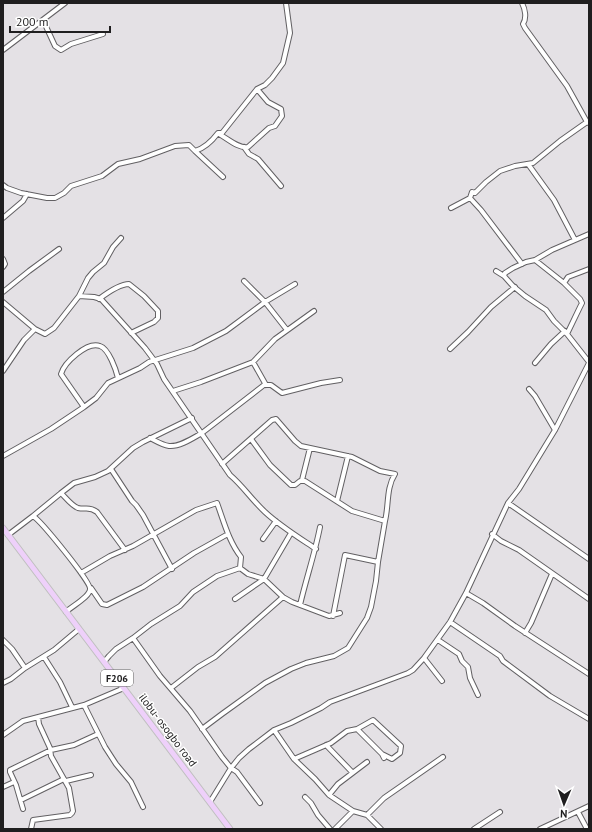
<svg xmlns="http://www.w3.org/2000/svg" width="592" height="832" viewBox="0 0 592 832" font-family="'PT Sans',sans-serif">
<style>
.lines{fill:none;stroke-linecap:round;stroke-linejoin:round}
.minor-casing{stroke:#626063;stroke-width:6}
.major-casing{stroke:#c0c0c0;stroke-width:7}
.minor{stroke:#fff;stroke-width:4}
.major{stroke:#eed0fa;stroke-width:5}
.labels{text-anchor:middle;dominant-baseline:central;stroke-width:3;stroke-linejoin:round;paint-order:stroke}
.shield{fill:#fff;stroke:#626262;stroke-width:1}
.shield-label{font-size:10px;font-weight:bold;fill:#1f1e1f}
.street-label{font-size:11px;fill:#1f1e1f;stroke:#fff}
</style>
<rect width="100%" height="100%" fill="#e4e1e5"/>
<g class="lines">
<g class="minor-casing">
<path id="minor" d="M 522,3 C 525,9 527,18 523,24 L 525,28 L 567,86 L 587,122
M 43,20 L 55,46 L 61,50 L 71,44 L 103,34
M 3,50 L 65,3
M 219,134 C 228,139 239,149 248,147 L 269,128 L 275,126 L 282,116 L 281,109 L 268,102 L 257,89
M 244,147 L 249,154 L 258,159 L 281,186
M 195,151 L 223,177
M 528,164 L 554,200 L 575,240
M 3,185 L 7,188 L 21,193 L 47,198 L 55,198 L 64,193 L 71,186 L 102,176 L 118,164 L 140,159 L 175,146 L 189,145 L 195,151 C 205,148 212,141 218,133 L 222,133 L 257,89 L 265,85 L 272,78 L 283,63 L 290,33 L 286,3
M 470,198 L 481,210 L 522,264
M 451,208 L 470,198 L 472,192 L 475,193 L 486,182 L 500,171 L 515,166 L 533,163 L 560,141 L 587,122 L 589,123
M 3,218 L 23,201 L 27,194
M 3,259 L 5,264 L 3,267
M 535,260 L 564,283 L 580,299 L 582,303 L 580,307 L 567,334
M 496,271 L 504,276 L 513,286 L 525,296 L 546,310 L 554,321 L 567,334 L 589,362
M 504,276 L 505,273 L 513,268 L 526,262 L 535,260 L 552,250 L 589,234
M 244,281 L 265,302 L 287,330
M 564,283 L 568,277 L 589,269
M 3,292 L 29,271 L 59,249
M 79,296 L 88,278 L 93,272 L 104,263 L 113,247 L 121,238
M 99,299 C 107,293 120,284 129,284 L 144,296 L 158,311 L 158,318 L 154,322 L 131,333
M 3,302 L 35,329 L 45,334 L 54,328 L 79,296 L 94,297 L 101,299 L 145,348 L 157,364 L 164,379 L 230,475 C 243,486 252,500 265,512 C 280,526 298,537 316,549
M 450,349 L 468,332 L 491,307 L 515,287
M 253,362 L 266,385
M 535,363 L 551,344 L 565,331
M 3,371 L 24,340 L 35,329
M 529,389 L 535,396 L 555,430
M 173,391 L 201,382 L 253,362 L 275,339 L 314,311
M 84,407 L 61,374 C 64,363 87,341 100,346 C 109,349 116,370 118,378
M 150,438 C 156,441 162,445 169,446 C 180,447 193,438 202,433 L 264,385 L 271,385 L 282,393 L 321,383 L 340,380
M 3,456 L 51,429 L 84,407 L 96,398 L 108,383 L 140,368 L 149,362 L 193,348 L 226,331 L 265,302 L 295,284
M 222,464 L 272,420 L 276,419 L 295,441 L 301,446 L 352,457 L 380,471 L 395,474 C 386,488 389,505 385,521
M 111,469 L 132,501 L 136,505 L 143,515 L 172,569
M 302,480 L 310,448
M 61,493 L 74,483 L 95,477 L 108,471 L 133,448 L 143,442 L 192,418
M 337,501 L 348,456
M 508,503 L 589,559
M 33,516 L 61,493 C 66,498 72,506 78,508 C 86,510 89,506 97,512 L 125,550
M 492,534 L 501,541 L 519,550 L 589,599
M 8,535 L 33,516 C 41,521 91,582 90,589 C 90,597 72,606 66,612
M 263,539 L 276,521
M 81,573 L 110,556 L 133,546 L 196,510 L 217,503 C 224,522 229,542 241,557 L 240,568 L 248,574 L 264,579 L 283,597 L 292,602 L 329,616 L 340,613
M 91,588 L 102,604 L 107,605 L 143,587 L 194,553 L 228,534
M 466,593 L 483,603 L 515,626 L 589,674
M 235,599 L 264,579 L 291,533
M 300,605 C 306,579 315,553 320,527
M 333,616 L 345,555 L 378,562
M 450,622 L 500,656 L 503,661 L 550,696 L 589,719
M 525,633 L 531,623 L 552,574
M 133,638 L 160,676 L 190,711 L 222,757 L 231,768 L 237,772 L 260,803
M 3,640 L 12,649 L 25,668
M 438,640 L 459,654 L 462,661 L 468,667 L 470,678 L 478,695
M 44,657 L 60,682 L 72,707
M 424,658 L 442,681
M 104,662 L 109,656 L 116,649 L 133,638 L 151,624 L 180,606 L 193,592 L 217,576 L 240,568
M 3,683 L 11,679 L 25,668 L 54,650 L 79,629
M 171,688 L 198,667 L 215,657 L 283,597
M 84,705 L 105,747 L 116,764 L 131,782 L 143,807
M 202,729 L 222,714 L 265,683 L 291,669 L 306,663 L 334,656 L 348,648 L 367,618 L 371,607 L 376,581 L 378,562 L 385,521 L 352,511 L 305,481 L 300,481 L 295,485 L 291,485 L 270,465 L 251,439
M 357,729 L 373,720 L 401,746 L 400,753 L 392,759 L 382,754
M 274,730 L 294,759 L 315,779 L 329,795 L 353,811 L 367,815 L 381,829
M 3,735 L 23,721 L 84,705 L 124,688
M 326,745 L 352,772
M 294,759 L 331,743 L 347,731 L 357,729 L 382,754 L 384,758
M 66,781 L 91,775
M 3,787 L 14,782
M 329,795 L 338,784 L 367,762
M 305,797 L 311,803 L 318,815 L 330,829
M 21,800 L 64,779
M 210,802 L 231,768 L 239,758 L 249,749 L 274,730 L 291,723 L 321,708 L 330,702 L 408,673 L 413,670 L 424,658 L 450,622 L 466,593 L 508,503 L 519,489 L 555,430 L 589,363
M 23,809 L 16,785 L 10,772 L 10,770 L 51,750 L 74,745 L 98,734
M 578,812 L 587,829
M 367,815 L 384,798 L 443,757
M 31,829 L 33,820 L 70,815 L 72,813 L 73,811 L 69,788 L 51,756 L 50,748 L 39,724 L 38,717
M 335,829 L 353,811
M 474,829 L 500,812
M 540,829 L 589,806"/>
</g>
<g class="major-casing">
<path id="major" d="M 3,528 L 230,829"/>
</g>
<use href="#minor" class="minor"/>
<use href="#major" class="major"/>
</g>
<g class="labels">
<rect class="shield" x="101" y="670" width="32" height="16" rx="3"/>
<g class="shield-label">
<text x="117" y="678">F206</text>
</g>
<g class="street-label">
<text transform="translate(168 730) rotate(53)">ilobu- osogbo road</text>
</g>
</g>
<rect width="592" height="832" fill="none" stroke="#1f1e1f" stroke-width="8"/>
<g transform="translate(564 804) rotate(182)" stroke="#ffffff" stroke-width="3" paint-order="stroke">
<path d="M0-3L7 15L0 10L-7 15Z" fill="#1f1e1f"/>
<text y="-6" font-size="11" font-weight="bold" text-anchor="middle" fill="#1f1e1f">N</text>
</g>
<path d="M10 26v6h100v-6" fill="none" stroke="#1f1e1f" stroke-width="2"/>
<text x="16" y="26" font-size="12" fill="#1f1e1f" stroke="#ffffff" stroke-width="3" paint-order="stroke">200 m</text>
</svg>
